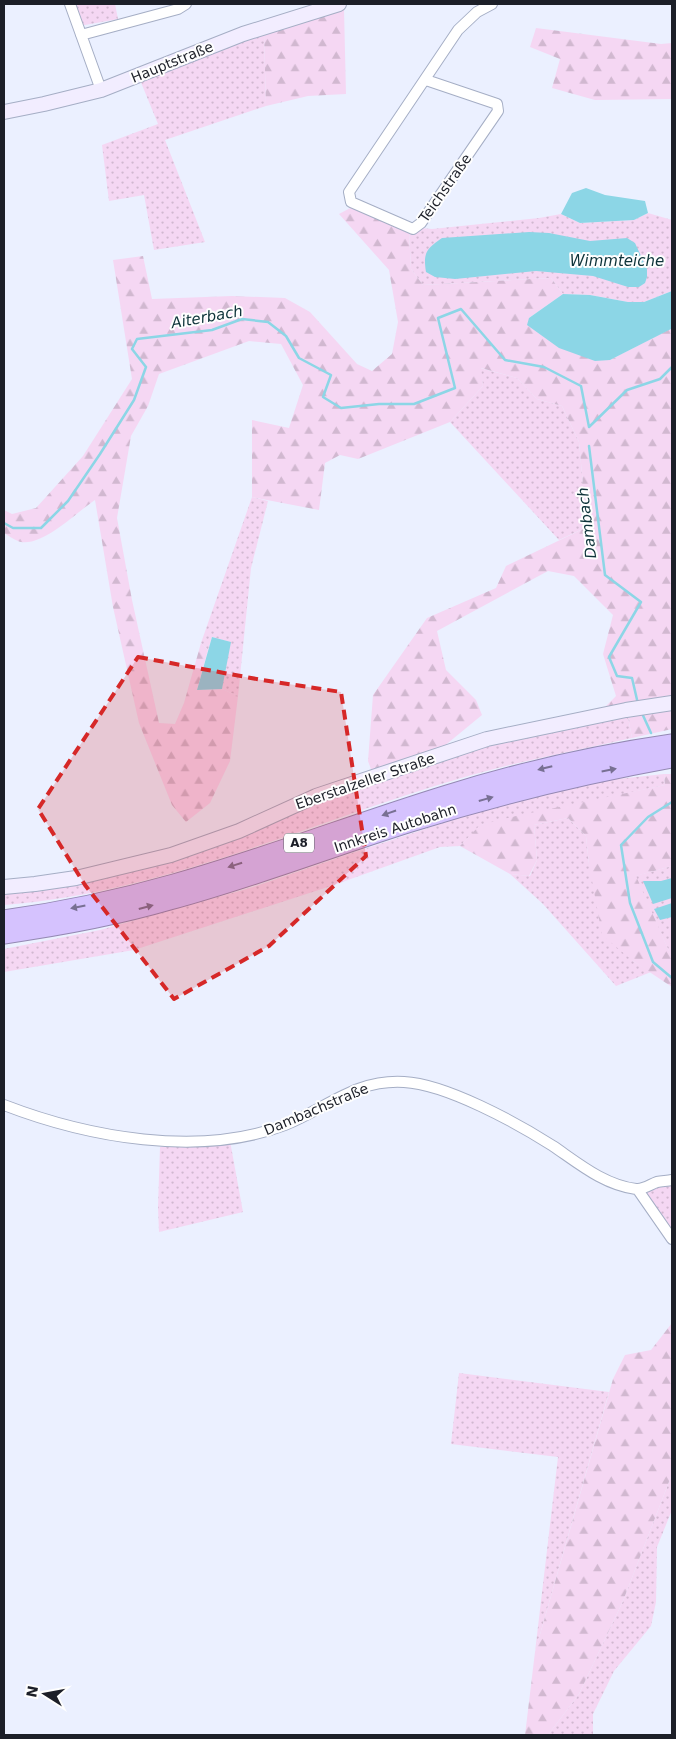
<svg xmlns="http://www.w3.org/2000/svg" width="676" height="1739" viewBox="0 0 676 1739" font-family="'DejaVu Sans',sans-serif">
<style>
.grass{fill:url(#grass-dots)}
.forest{fill:url(#forest-firs)}
.water{fill:#8cd6e6}
.lines{fill:none;stroke-linecap:round;stroke-linejoin:round}
.stream{stroke:#8cd6e6;stroke-width:2.5}
.street-casing{stroke:#a5aec5;stroke-width:12}
.secondary-casing{stroke:#a5aec5;stroke-width:16}
.highway-casing{stroke:#9489b3;stroke-width:21}
.street{stroke:#fff;stroke-width:10}
.secondary{stroke:#f2edff;stroke-width:14}
.highway{stroke:#d5c2fe;stroke-width:19}
.oneway{fill:#787093}
.marked{fill:#d62828;fill-opacity:0.2;stroke:#d62828;stroke-width:4;stroke-dasharray:10 6;stroke-linejoin:round}
.labels{text-anchor:middle;dominant-baseline:central;stroke-width:4;stroke-linejoin:round;paint-order:stroke}
.shield{fill:#fefefe;stroke:#606268;stroke-width:1}
.shield-label{font-size:12px;font-weight:bold;fill:#1c1f28}
.street-label{font-size:14px;fill:#1c1f28;stroke:#fefefe}
.water-label{font-size:15px;font-style:italic;fill:#0e333a;stroke:#fefefe}
</style>
<defs>
<pattern id="grass-dots" width="8" height="8" patternUnits="userSpaceOnUse" patternTransform="scale(1.25)"><rect width="8" height="8" fill="#f5d7f3"/><path d="M2 2h.1M6 6h.1" fill="none" stroke="#d1b8d0" stroke-width="1.8" stroke-linecap="round"/></pattern>
<pattern id="forest-firs" width="22" height="20" patternUnits="userSpaceOnUse" patternTransform="scale(1.25)"><rect width="22" height="20" fill="#f5d7f3"/><path d="M5 1l3.5 6h-7zM16 11l3.5 6h-7z" fill="#d1b8d0"/></pattern>
</defs>
<rect width="100%" height="100%" fill="#ebf0ff"/>
<path class="grass" d="M 67,4 L 115,4 L 118,19 L 74,27 Z
M 264,33 L 266,106 L 165,140 L 205,242 L 154,250 L 144,195 L 109,201 L 102,145 L 158,124 L 140,80 Z
M 648,213 L 672,220 L 671,226 L 672,236 L 672,291 L 644,302 L 628,302 L 590,295 L 563,294 L 551,278 L 423,285 L 411,269 L 409,232 L 421,228 L 432,229 L 539,218 L 561,214 L 580,223 L 634,220 Z
M 480,368 L 517,378 L 537,399 L 562,406 L 579,442 L 587,527 L 559,540 L 450,422 L 483,386 Z
M 252,497 L 268,501 L 251,568 L 238,696 L 222,689 L 230,642 L 212,637 L 208,650 L 201,643 Z
M 628,717 L 632,738 C 574,751 515,762 458,779 C 308,823 162,893 4,905 L 4,891 L 76,883 L 320,799 L 470,750 L 542,731 Z
M 664,774 L 665,785 L 481,825 L 460,846 L 440,847 L 334,885 L 134,950 L 4,972 L 4,949 L 100,930 L 250,888 L 355,852 L 480,811 L 541,795 L 608,780 Z
M 568,818 L 586,836 L 589,864 L 633,961 L 651,972 L 616,986 L 543,904 L 510,874 L 530,876 L 537,860 L 534,825 Z
M 672,866 L 672,958 L 635,876 Z
M 230,1141 L 243,1212 L 159,1232 L 158,1207 L 160,1147 Z
M 672,1178 L 672,1231 L 637,1184 Z
M 459,1373 L 609,1392 L 535,1652 L 558,1457 L 451,1444 Z
M 672,1474 L 672,1510 L 657,1547 L 656,1602 L 651,1626 L 614,1671 L 593,1714 L 593,1735 L 548,1735 L 579,1694 L 623,1601 Z"/>
<path class="forest" d="M 344,9 L 346,94 L 308,96 L 266,106 L 264,33 Z
M 536,28 L 661,44 L 672,43 L 672,99 L 595,100 L 552,88 L 560,59 L 530,47 Z
M 354,206 L 409,232 L 411,269 L 423,285 L 551,278 L 563,294 L 529,318 L 610,360 L 672,328 L 672,698 L 604,708 L 616,696 L 603,654 L 613,615 L 574,576 L 548,571 L 437,631 L 446,670 L 476,700 L 482,715 L 437,752 L 372,772 L 368,761 L 373,695 L 427,618 L 496,588 L 506,566 L 587,527 L 579,442 L 562,406 L 537,399 L 517,378 L 481,368 L 483,386 L 450,422 L 358,459 L 340,455 L 325,463 L 319,510 L 252,497 L 252,420 L 289,428 L 303,385 L 281,344 L 249,341 L 159,374 L 148,406 L 131,436 L 117,518 L 132,600 L 159,723 L 175,724 L 184,703 L 201,643 L 208,650 L 197,690 L 222,689 L 238,696 L 230,761 L 210,803 L 186,822 L 172,805 L 139,723 L 113,607 L 95,500 C 78,511 44,546 21,542 C 16,541 9,536 4,533 L 4,510 L 12,514 L 36,508 L 83,456 L 132,379 L 113,260 L 143,256 L 152,299 L 232,296 L 285,298 L 310,312 L 357,364 L 372,371 L 392,354 L 398,322 L 389,270 L 339,214 Z
M 672,707 L 672,729 L 632,738 L 628,717 Z
M 664,774 L 672,774 L 672,866 L 636,876 L 672,958 L 672,987 L 633,961 L 602,935 L 589,864 L 586,836 L 568,818 L 534,825 L 537,860 L 529,876 L 510,874 L 460,846 L 480,825 L 516,816 L 665,785 Z
M 672,1323 L 672,1474 L 623,1601 L 579,1694 L 548,1735 L 525,1735 L 535,1652 L 613,1379 L 625,1355 L 651,1350 Z"/>
<path class="water" d="M 586,188 L 605,195 L 645,201 L 648,213 L 634,220 L 580,223 L 561,214 L 572,193 Z
M 529,232 L 549,233 L 590,241 L 627,238 L 635,243 L 647,269 L 647,277 L 645,283 L 639,287 L 628,287 L 593,276 L 536,271 L 455,279 L 435,277 L 426,272 C 423,253 426,249 442,238 Z
M 672,291 L 672,327 L 671,329 L 610,360 L 595,361 L 559,348 L 527,325 L 529,318 L 563,294 L 590,295 L 628,302 L 644,302 Z
M 212,637 L 231,642 L 222,689 L 197,690 Z
M 672,878 L 672,898 L 653,904 L 643,881 L 661,881 Z
M 672,903 L 672,917 L 660,920 L 654,909 Z"/>
<g class="lines">
<path class="stream" d="M 589,446 L 605,575 L 641,602 L 609,657 L 617,676 L 632,678 L 638,704
M 4,523 L 13,528 L 41,528 L 68,501 L 100,454 L 134,400 L 146,367 L 132,349 L 137,339 L 212,330 L 242,319 L 268,322 L 286,336 L 299,358 L 331,375 L 323,397 L 341,408 L 379,404 L 414,404 L 455,388 L 438,318 L 461,309 L 505,360 L 544,367 L 581,386 L 589,427 L 627,390 L 660,379 L 672,367
M 641,711 L 651,733
M 672,802 L 648,817 L 621,845 L 630,903 L 653,962 L 672,978"/>
<g class="street-casing">
<path id="street" d="M 70,4 L 101,90
M 81,35 L 178,9 L 186,4
M 426,80 L 497,104 L 498,111 L 421,223 L 413,229 L 351,202 L 349,192 L 458,30 L 477,12 L 492,4
M 4,1105 C 87,1137 199,1158 285,1125 C 327,1108 356,1079 404,1082 C 446,1084 517,1123 553,1146 C 578,1163 604,1185 636,1189 C 643,1190 651,1184 657,1182 C 662,1181 667,1181 672,1180
M 638,1190 L 672,1239"/>
</g>
<g class="secondary-casing">
<path id="secondary" d="M 4,112 L 44,104 L 101,90 L 243,34 L 339,4
M 4,887 L 35,884 L 76,878 L 171,855 L 239,831 L 316,796 L 487,739 L 626,710 L 672,703"/>
</g>
<g class="highway-casing">
<path id="highway" d="M 4,920 C 61,912 118,900 174,884 C 266,858 356,823 447,795 C 521,772 596,755 672,744
M 4,934 C 60,926 115,916 170,900 C 252,878 331,847 411,822 C 497,795 584,774 672,758"/>
</g>
<use href="#street" class="street"/>
<use href="#secondary" class="secondary"/>
<use href="#highway" class="highway"/>
</g>
<defs><path id="oneway-solid" d="M-6-.8H1V-3.2L6.5 0L1 3.2V.8H-6Z" transform="scale(1.25)"/></defs>
<g class="oneway">
<use href="#oneway-solid" transform="translate(545 768) rotate(166)"/>
<use href="#oneway-solid" transform="translate(609 770) rotate(-11)"/>
<use href="#oneway-solid" transform="translate(486 799) rotate(-16)"/>
<use href="#oneway-solid" transform="translate(389 813) rotate(161)"/>
<use href="#oneway-solid" transform="translate(235 865) rotate(162)"/>
<use href="#oneway-solid" transform="translate(78 907) rotate(169)"/>
<use href="#oneway-solid" transform="translate(146 907) rotate(-15)"/>
</g>
<path class="marked" d="M 138,657 L 262,680 L 341,692 L 366,856 L 269,946 L 174,999 L 85,885 L 38,809 Z"/>
<g class="labels">
<rect class="shield" x="284" y="833.5" width="30" height="19" rx="4"/>
<g class="shield-label">
<text x="299" y="843">A8</text>
</g>
<g class="street-label">
<text transform="translate(172 62) rotate(-22)">Hauptstraße</text>
<text transform="translate(445 188) rotate(-55)">Teichstraße</text>
<text transform="translate(365 781) rotate(-19)">Eberstalzeller Straße</text>
<text transform="translate(395 828) rotate(-18)">Innkreis Autobahn</text>
<text transform="translate(316 1109) rotate(-23)">Dambachstraße</text>
</g>
<g class="water-label">
<text x="617" y="261">Wimmteiche</text>
<text transform="translate(207 317) rotate(-10)">Aiterbach</text>
<text transform="translate(587 523) rotate(-97)">Dambach</text>
</g>
</g>
<rect width="676" height="1739" fill="none" stroke="#1c1f28" stroke-width="10"/>
<g transform="translate(45 1694) rotate(281)" stroke="#fefefe" stroke-width="4" paint-order="stroke">
<path d="M0-4L9 19L0 12L-9 19Z" fill="#1c1f28"/>
<text y="-8" font-size="14" font-weight="bold" text-anchor="middle" fill="#1c1f28">N</text>
</g>
</svg>
